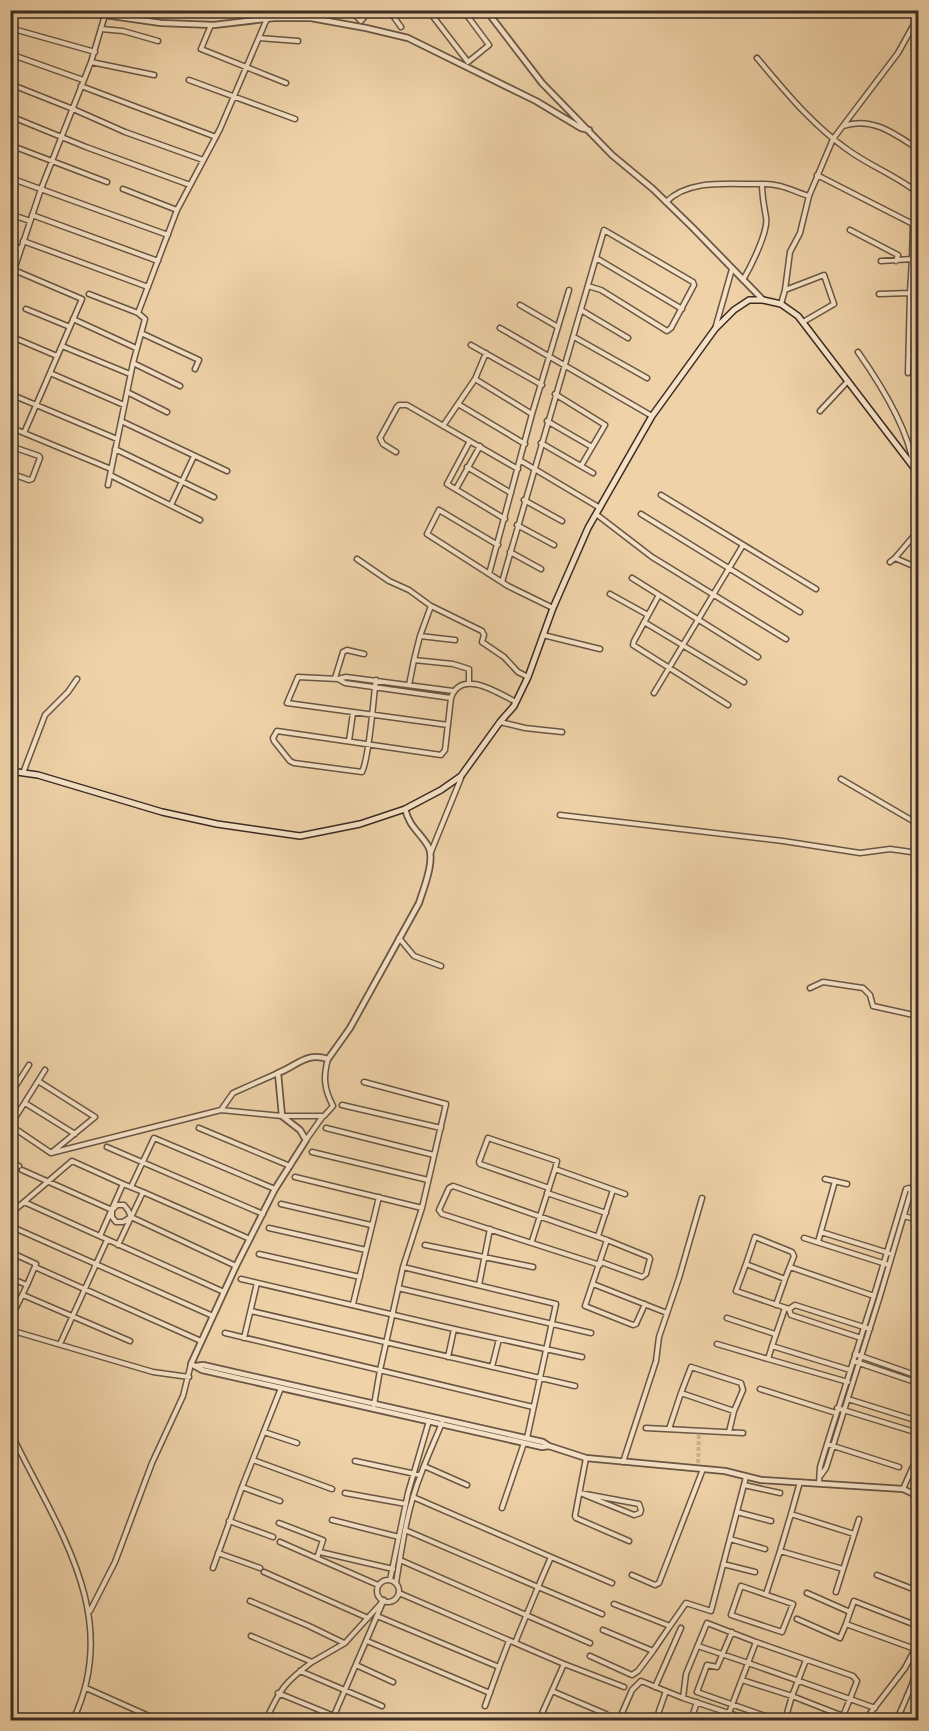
<svg xmlns="http://www.w3.org/2000/svg" width="929" height="1731" viewBox="0 0 929 1731" font-family="'Sorts Mill Goudy',serif">
<style>
.lines{fill:none;stroke-linecap:round;stroke-linejoin:round}
.minor-tunnel{stroke:#cbb18d;stroke-width:4;stroke-dasharray:4 2;stroke-linecap:butt}
.minor-casing{stroke:#695644;stroke-width:7}
.tertiary-casing{stroke:#695644;stroke-width:8}
.secondary-casing{stroke:#3c2c23;stroke-width:8}
.minor{stroke:#f5e2c6;stroke-width:4}
.tertiary{stroke:#f5e2c6;stroke-width:4.5}
.secondary{stroke:#f5e2c6;stroke-width:5}
</style>
<rect width="100%" height="100%" fill="#efd2a8"/>
<filter id="stains"><feTurbulence type="fractalNoise" baseFrequency=".00333" numOctaves="4"/><feColorMatrix values="0 0 0 0 .2 0 0 0 0 .09 0 0 0 0 .02 0 0 0 .5 -.17"/></filter>
<radialGradient id="worn" r=".72"><stop offset=".6" stop-color="#630" stop-opacity="0"/><stop offset="1" stop-color="#630" stop-opacity=".3"/></radialGradient>
<g class="lines">
<path class="minor-tunnel" d="M 698,1469 L 699,1430"/>
<g class="minor-casing">
<path id="minor" d="M 350,10 L 361,21 L 370,10
M 389,10 L 401,27
M 428,10 L 468,62 L 489,45 L 463,10
M 211,25 L 201,49 L 286,83
M 101,29 L 123,31 L 158,41
M 10,33 L 17,30 L 95,52
M 259,38 L 298,41
M 10,54 L 83,80
M 757,58 C 785,91 812,125 848,150 C 870,166 897,176 918,193
M 91,62 L 154,75
M 189,80 L 295,119
M 10,84 L 73,109 L 125,132 L 203,160
M 81,86 L 216,137
M 10,116 L 86,147 L 190,185
M 843,126 C 872,116 895,134 918,149
M 10,145 L 107,182
M 817,175 L 913,224 L 912,259 L 918,259
M 10,178 L 168,235
M 762,184 C 779,183 793,191 809,196
M 123,189 L 177,210
M 666,202 C 690,178 730,185 762,184 C 762,196 764,206 766,217 C 769,231 750,268 743,280
M 918,207 L 913,224 L 918,225
M 10,214 L 30,221
M 32,215 L 158,261
M 850,230 L 898,255 L 896,261
M 23,241 L 148,287
M 10,245 L 21,249
M 596,258 L 682,309
M 14,270 L 82,299 L 24,433 L 111,469
M 10,274 L 14,270 L 41,189 L 91,62 L 105,15
M 785,290 L 824,275 L 834,304 L 803,322
M 89,294 L 138,313 L 145,319 L 133,363 L 108,485
M 879,294 L 910,293 L 912,259 L 881,261
M 781,304 L 785,290 L 790,252 L 800,233 L 809,196 L 833,139 L 898,53 L 918,17
M 520,305 L 558,327
M 26,309 L 70,327
M 581,310 L 628,338
M 138,313 L 177,210 L 220,129 L 266,21 L 276,10
M 73,319 L 136,348
M 910,326 L 918,326
M 500,328 L 652,416
M 715,329 L 732,269
M 141,333 L 199,360 L 195,369
M 10,335 L 14,336
M 574,337 L 647,378
M 17,339 L 57,356
M 471,345 L 542,385
M 62,346 L 130,374
M 858,352 C 879,382 908,429 913,464
M 909,355 L 918,355
M 133,363 L 180,386
M 50,373 L 124,405
M 908,373 L 910,293 L 918,293
M 475,379 L 532,414
M 127,392 L 167,412
M 10,394 L 117,439
M 555,394 L 605,425 L 581,466
M 458,404 L 525,444
M 820,411 L 848,381
M 121,421 L 227,471
M 547,421 L 592,447
M 443,426 L 475,379 L 486,353
M 10,427 L 24,433
M 470,441 L 447,484 L 505,519
M 541,443 L 593,473
M 10,446 L 39,456 L 40,458 L 32,479 L 29,480 L 10,473
M 115,449 L 214,497
M 396,452 L 383,444 L 380,438 L 397,407 L 399,405 L 407,405 L 518,469
M 521,461 L 600,508
M 467,467 L 511,493
M 110,475 L 200,520
M 456,489 L 480,446
M 661,495 L 816,589
M 524,500 L 562,521
M 171,505 L 194,456
M 596,514 L 652,557 L 786,639
M 641,514 L 800,612
M 517,525 L 554,545
M 498,545 L 439,510 L 427,534 L 508,586 L 553,608
M 510,552 L 541,569
M 895,558 L 918,531
M 357,559 L 389,581 L 409,590 L 431,606 L 420,636 L 414,660 L 453,664 L 469,669 L 469,683
M 890,562 L 895,558 L 918,568
M 489,574 L 532,414 L 569,290
M 632,578 L 758,657
M 502,582 L 604,230 L 693,282 L 694,285 L 671,328 L 667,331 L 601,290 L 588,286
M 610,594 L 648,615
M 659,595 L 634,641 L 633,645 L 728,705
M 431,606 L 482,631 L 484,635 L 482,642 L 504,657 L 518,672 L 528,677
M 644,622 L 744,682
M 543,635 L 600,649
M 420,636 L 455,640
M 918,638 L 918,640
M 335,678 L 343,652 L 347,650 L 364,654
M 338,679 L 298,677 L 287,703 L 448,725
M 376,680 L 375,687 C 373,705 369,758 362,772 L 294,763 L 290,761 L 274,741 L 273,738 L 277,731 L 441,755 L 445,750 L 451,698 C 461,668 498,693 516,702
M 409,685 L 414,660
M 654,693 L 743,545
M 451,698 L 345,683 L 338,679 L 346,677 L 453,691
M 500,722 L 525,728 L 562,732
M 349,741 L 353,713
M 23,773 L 45,715 L 68,692 L 77,679
M 841,779 L 913,821 L 918,828
M 560,815 L 783,841 L 860,853 L 890,849 L 918,853
M 431,852 L 461,778
M 399,938 L 414,956 L 441,966
M 810,988 L 823,982 L 863,988 L 870,995 L 873,1006 L 918,1016
M 278,1073 L 233,1093 L 221,1110 L 282,1116 L 324,1116 L 333,1106 C 324,1089 323,1077 328,1059
M 364,1082 L 446,1104 L 422,1208 L 403,1267 L 380,1370 L 374,1405
M 10,1095 L 29,1065
M 25,1103 L 75,1134
M 342,1105 L 441,1128
M 10,1126 L 45,1070
M 11,1126 L 51,1153 L 95,1117 L 38,1081
M 199,1128 L 290,1166
M 326,1128 L 434,1155
M 306,1140 L 323,1116
M 107,1147 L 263,1214
M 312,1152 L 428,1180
M 51,1153 L 221,1110
M 10,1161 L 19,1166
M 555,1169 L 625,1194
M 22,1170 L 112,1210
M 295,1177 L 422,1208
M 825,1179 L 847,1184
M 131,1187 L 154,1138 L 275,1189
M 143,1192 L 250,1239
M 547,1193 L 606,1213
M 24,1202 L 224,1292
M 281,1204 L 371,1225
M 117,1205 L 124,1205 L 128,1210 L 131,1217 L 123,1222 L 116,1222 L 112,1217 L 112,1210 Z
M 10,1214 L 72,1161 L 123,1184 L 100,1236
M 904,1216 L 918,1220
M 131,1217 L 236,1266
M 10,1226 L 213,1316
M 269,1228 L 366,1250
M 821,1232 L 892,1254
M 598,1236 L 613,1190
M 804,1238 L 889,1265
M 532,1241 L 555,1169 L 557,1161 L 488,1138 L 479,1162 L 480,1164 L 549,1188
M 818,1242 L 835,1181
M 118,1245 L 143,1192 L 123,1184
M 425,1245 L 533,1267
M 10,1252 L 36,1264 L 27,1285 L 10,1278
M 259,1254 L 360,1277
M 601,1262 L 642,1277 L 646,1274 L 650,1259 L 649,1257 L 607,1240
M 746,1264 L 755,1237 L 792,1252 L 794,1256 L 785,1279 L 746,1264 L 736,1291 L 789,1309 L 795,1305 L 870,1329
M 600,1265 L 442,1214 L 439,1210 L 449,1188 L 453,1186 L 607,1240 L 585,1306 L 633,1325 L 636,1324 L 645,1304
M 35,1267 L 201,1341
M 403,1267 L 556,1304 L 527,1438
M 790,1267 L 874,1296
M 241,1279 L 454,1329 L 582,1357
M 593,1284 L 667,1313
M 479,1285 L 490,1229
M 398,1288 L 591,1333
M 23,1295 L 130,1341
M 10,1303 L 17,1306
M 353,1304 L 379,1197
M 776,1305 L 785,1279
M 789,1309 L 791,1315 L 861,1338
M 251,1311 L 575,1386
M 727,1318 L 775,1334
M 10,1320 L 27,1285
M 10,1330 L 153,1372 L 189,1377
M 225,1333 L 533,1407
M 244,1338 L 257,1283
M 60,1344 L 107,1240
M 717,1344 L 768,1359
M 772,1346 L 785,1308
M 855,1354 L 918,1376
M 448,1357 L 454,1329
M 853,1361 L 918,1383
M 492,1367 L 499,1339
M 848,1382 L 768,1359 L 772,1346 L 850,1370
M 760,1389 L 836,1413
M 848,1399 L 918,1421
M 837,1408 L 918,1433
M 646,1428 L 743,1433
M 669,1429 L 681,1393 L 734,1411 L 743,1390 L 741,1383 L 691,1367 L 681,1393
M 10,1431 C 54,1524 124,1614 73,1720
M 264,1432 L 297,1443
M 729,1432 L 734,1411
M 827,1444 L 899,1467
M 586,1458 L 575,1516 L 576,1518 L 629,1541
M 253,1460 L 332,1489
M 355,1461 L 420,1475
M 623,1462 L 656,1361 L 659,1337 L 679,1278 L 702,1198
M 424,1466 L 467,1485
M 821,1475 L 826,1468 L 880,1296 L 911,1191 L 909,1189
M 819,1483 L 820,1467 L 827,1444 L 873,1299 L 906,1189 L 909,1188
M 744,1485 L 780,1493
M 242,1487 L 281,1388
M 903,1489 L 918,1455
M 345,1493 L 406,1504
M 580,1493 L 639,1504 L 641,1510 L 640,1513 L 634,1515 Z
M 502,1508 L 524,1443
M 737,1512 L 771,1521
M 791,1514 L 800,1482
M 332,1520 L 399,1537
M 229,1521 L 273,1537
M 279,1523 L 323,1540 L 317,1558
M 405,1530 L 538,1587 L 551,1557 L 413,1497
M 730,1539 L 765,1549
M 280,1542 L 378,1585
M 780,1551 L 791,1514 L 854,1534
M 320,1552 L 393,1569
M 218,1553 L 260,1568
M 551,1557 L 612,1583
M 400,1560 L 590,1643
M 723,1564 L 755,1572
M 213,1568 L 242,1487 L 280,1501
M 264,1572 L 368,1618
M 632,1575 L 655,1585 L 659,1583 L 703,1469
M 877,1575 L 918,1591
M 390,1580 L 408,1493 L 429,1421
M377 1591a11 11 0 1 1 22 0a11 11 0 1 1-22 0Z
M 396,1583 C 402,1546 407,1509 421,1474 C 427,1457 435,1440 442,1423
M 741,1586 L 793,1604 L 782,1632 L 731,1615 Z
M 836,1592 L 859,1519
M 399,1593 L 564,1664
M 807,1593 L 850,1612 L 854,1601 L 918,1626
M 766,1594 L 780,1551 L 843,1569
M 250,1601 L 309,1626 L 344,1643
M 614,1604 L 670,1626 L 686,1603 L 711,1611 L 746,1477
M 90,1611 L 115,1562 L 152,1463 L 183,1396 L 191,1364
M 377,1616 L 499,1667 L 485,1706
M 797,1619 L 840,1638 L 846,1624 L 915,1649 L 905,1668 L 865,1720
M 846,1624 L 850,1612
M 603,1630 L 653,1651 L 670,1626
M 732,1632 L 717,1667 L 707,1665 L 697,1692 L 776,1720
M 251,1636 L 312,1662 L 345,1643 L 384,1600
M 367,1641 L 490,1693
M 515,1643 L 538,1587 L 602,1614
M 698,1646 L 748,1663 L 729,1713
M 915,1649 L 918,1635
M 590,1656 L 632,1675 L 638,1671 L 653,1651
M 356,1665 L 393,1682
M 499,1667 L 509,1641
M 918,1668 L 911,1687 L 918,1690
M 300,1671 L 382,1706
M 742,1680 L 792,1696 L 843,1716 L 850,1699 L 875,1708
M 655,1687 L 681,1628
M 86,1688 L 158,1720
M 552,1691 L 606,1714
M 278,1693 L 344,1720
M 541,1717 L 550,1720
M 266,1720 C 280,1689 285,1682 312,1662
M 332,1720 L 382,1604
M 539,1720 L 564,1664 L 624,1687
M 619,1720 L 632,1690 L 641,1681 L 683,1698
M 656,1720 L 666,1691
M 691,1720 L 697,1702
M 750,1720 L 683,1698 L 686,1674 L 707,1623 L 756,1642 L 748,1663 L 850,1699 L 857,1681 L 853,1676 L 756,1642
M 785,1720 L 792,1696 L 806,1660
M 910,1720 L 899,1715 L 911,1687"/>
</g>
<g class="tertiary-casing">
<path id="tertiary" d="M 47,10 L 105,15 L 161,23 L 214,25 L 274,18 L 311,18 L 366,28 L 408,38 L 536,101 L 581,128 L 589,130
M 486,10 L 542,83 L 612,155 L 653,189 L 693,228 L 763,300
M 405,809 C 410,828 419,831 428,846 C 436,859 423,890 419,903 L 350,1028 L 328,1059 C 305,1052 297,1066 278,1073 L 282,1116 L 300,1130 L 306,1140 L 275,1189 L 236,1266 L 191,1364 L 202,1370 L 542,1447 L 549,1446
M 196,1366 L 203,1365 L 543,1442 L 549,1446 L 586,1458 L 725,1471 L 761,1480 L 903,1489 L 918,1496"/>
</g>
<g class="secondary-casing">
<path id="secondary" d="M 10,771 L 38,775 L 162,812 L 217,824 L 300,836 L 360,824 L 405,809 L 441,790 L 461,776 L 500,722 L 514,706 L 528,677 L 553,608 L 588,528 L 652,416 L 715,329 L 734,310 L 749,300 L 763,300 L 781,304 L 798,316 L 918,473"/>
</g>
<use href="#minor" class="minor"/>
<use href="#tertiary" class="tertiary"/>
<use href="#secondary" class="secondary"/>
</g>
<rect width="929" height="1731" fill="none" stroke="#efd2a8" stroke-width="36"/>
<rect x="12" y="12" width="905" height="1707" fill="none" stroke="#3c2c23" stroke-width="3"/>
<rect x="18" y="18" width="893" height="1695" fill="none" stroke="#3c2c23" stroke-width="1.5"/>
<rect width="100%" height="100%" filter="url(#stains)"/>
<rect width="100%" height="100%" fill="url(#worn)"/>
</svg>
